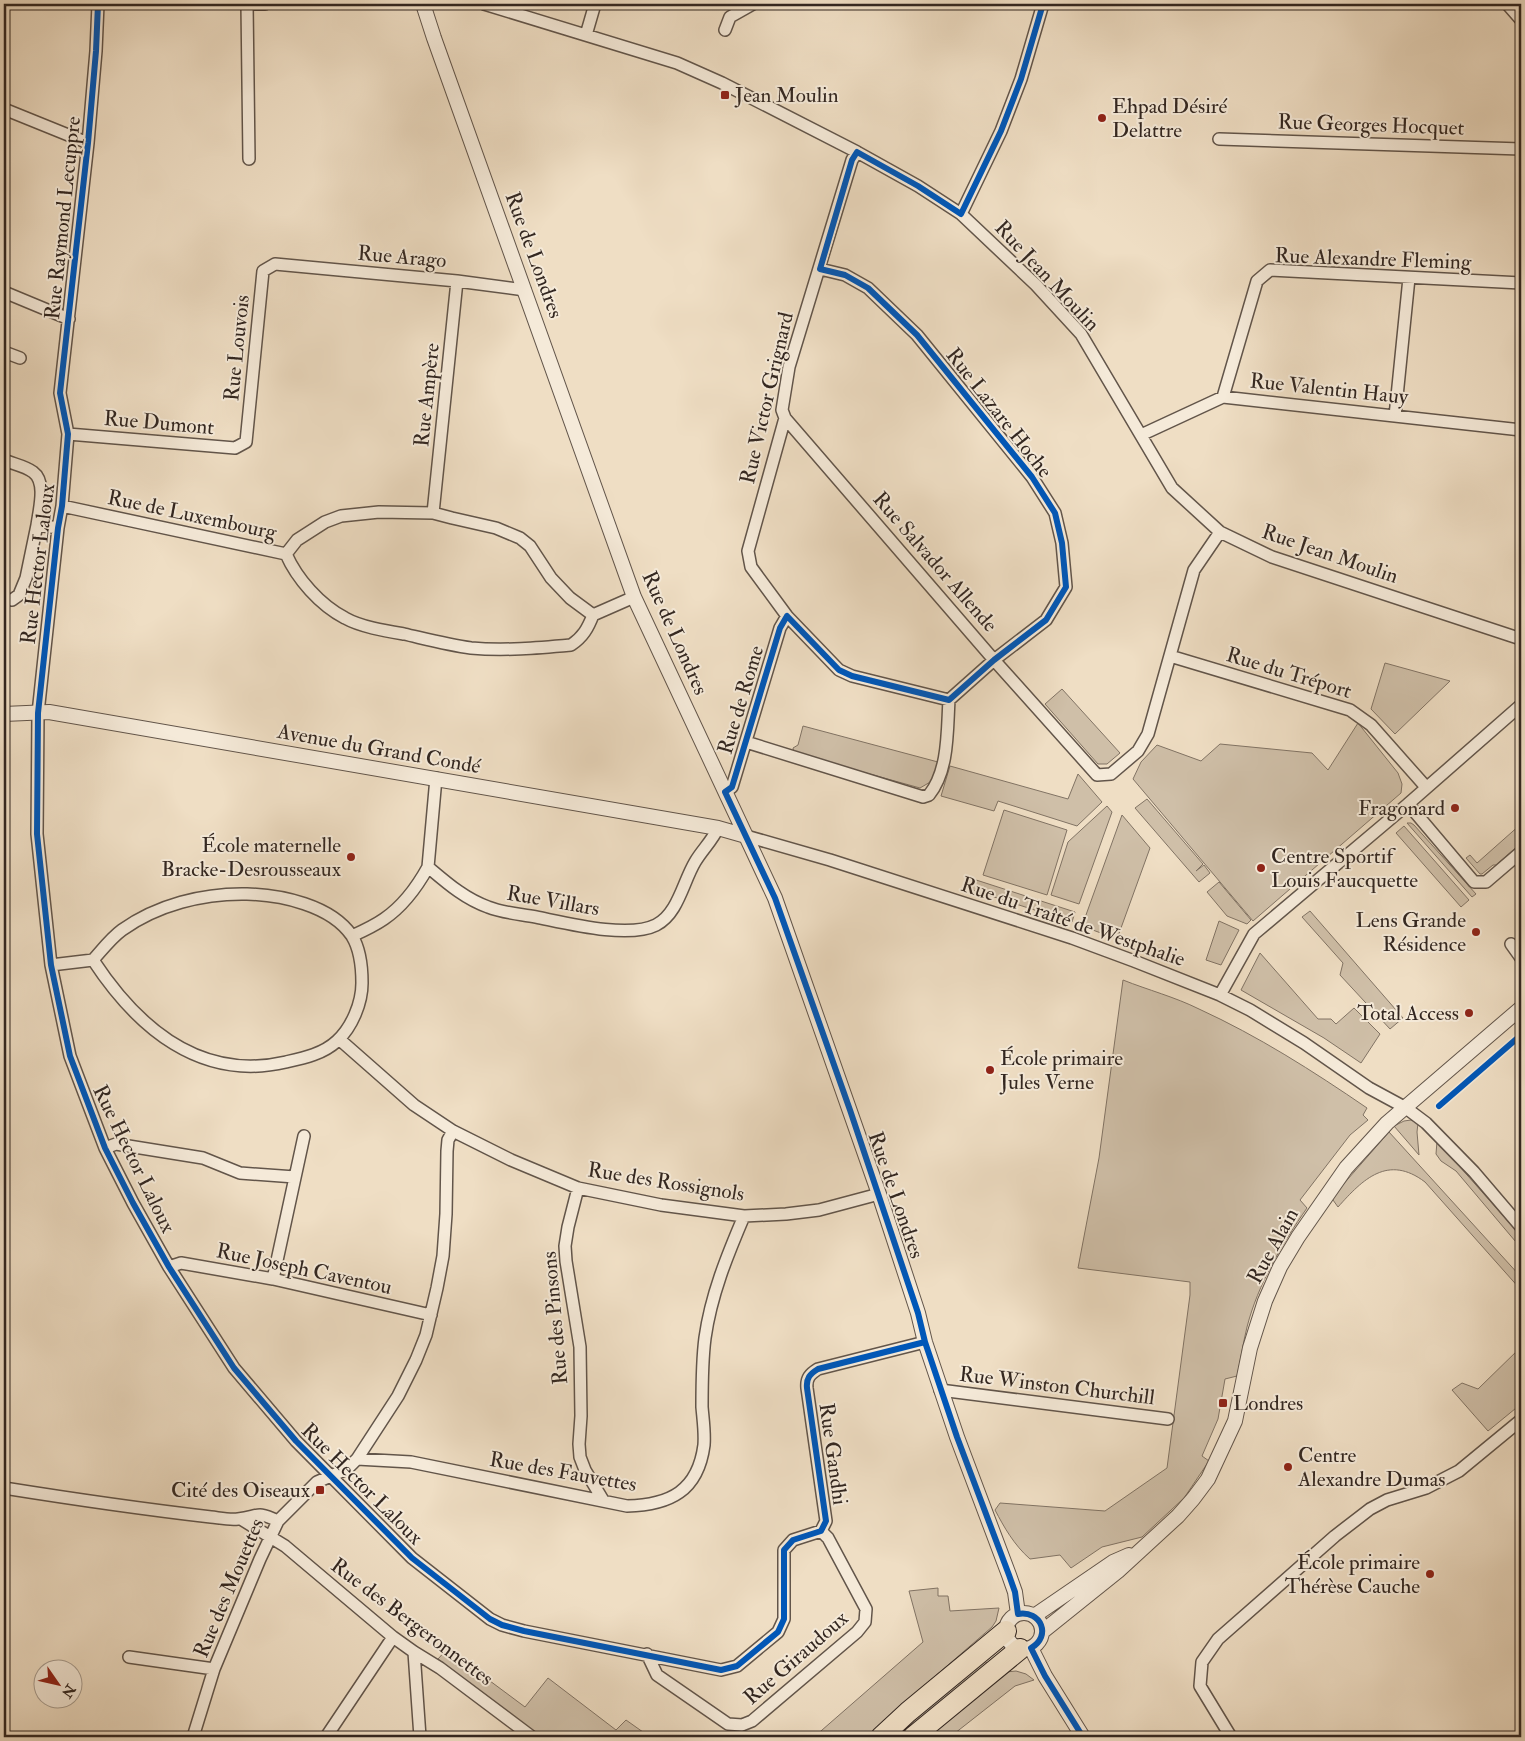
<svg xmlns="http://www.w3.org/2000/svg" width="1525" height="1741" viewBox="0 0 1525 1741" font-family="'IM FELL Double Pica',serif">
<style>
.green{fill:#cfbfa8;stroke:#817364}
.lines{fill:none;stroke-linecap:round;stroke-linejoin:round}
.minor-casing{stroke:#62554a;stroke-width:14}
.tertiary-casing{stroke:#62554a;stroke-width:16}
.motorway-casing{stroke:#332721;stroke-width:22}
.minor{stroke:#f5ead9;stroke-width:11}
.tertiary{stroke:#f5ead9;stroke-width:14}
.motorway{stroke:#efdec4;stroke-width:20}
.cycleway-casing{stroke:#f5ead9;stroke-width:9}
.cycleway{stroke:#0057b8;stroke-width:6}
.poi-dot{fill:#8f2418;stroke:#f5ead9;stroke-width:2}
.labels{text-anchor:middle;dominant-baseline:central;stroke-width:4;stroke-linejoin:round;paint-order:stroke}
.poi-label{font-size:21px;fill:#332721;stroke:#f5ead9;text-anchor:start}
.street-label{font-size:21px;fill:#332721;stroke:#f5ead9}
</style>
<rect width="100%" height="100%" fill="#efdec4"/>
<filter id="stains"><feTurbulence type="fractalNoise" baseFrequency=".004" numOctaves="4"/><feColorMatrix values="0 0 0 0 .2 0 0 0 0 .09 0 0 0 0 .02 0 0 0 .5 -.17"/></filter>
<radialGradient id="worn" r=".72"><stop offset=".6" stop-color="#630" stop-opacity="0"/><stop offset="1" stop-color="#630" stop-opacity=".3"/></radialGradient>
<path class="green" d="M 1385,663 L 1450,681 L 1395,734 L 1371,709 Z
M 1062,689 L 1120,753 L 1107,764 L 1098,764 L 1045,704 Z
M 1358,723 L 1398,773 L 1402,784 L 1401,793 L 1253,921 L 1133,779 L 1141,762 L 1157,745 L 1201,761 L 1220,744 L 1312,753 L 1328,770 Z
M 803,726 L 938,762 L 932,781 L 920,788 L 794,753 L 793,748 L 798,745 Z
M 950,766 L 1068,799 L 1078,774 L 1102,802 L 1077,826 L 998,801 L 994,811 L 941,796 Z
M 1147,799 L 1203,864 L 1196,871 L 1204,865 L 1210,873 L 1199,882 L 1135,808 Z
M 1107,806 L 1112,812 L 1079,904 L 1051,895 L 1068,842 Z
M 1004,810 L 1067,830 L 1047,895 L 983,875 Z
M 1122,815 L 1150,848 L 1117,939 L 1082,926 Z
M 1407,823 L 1411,823 L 1414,825 L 1476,894 L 1472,897 Z
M 1521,824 L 1521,843 L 1496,865 L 1493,865 L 1482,874 L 1480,874 L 1466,858 L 1470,855 L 1477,863 Z
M 1404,826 L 1469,900 L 1461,907 L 1396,833 Z
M 970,878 L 1075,912 L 1072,922 L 966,888 Z
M 1219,882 L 1251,920 L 1247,924 L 1227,916 L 1207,892 Z
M 1310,911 L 1403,1018 L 1390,1029 L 1340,975 L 1343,963 L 1302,917 Z
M 1219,921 L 1239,930 L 1221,965 L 1206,960 Z
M 1260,953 L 1318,1019 L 1331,1019 L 1336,1024 L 1354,1008 L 1380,1034 L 1361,1063 L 1324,1038 L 1241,990 Z
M 1123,980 C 1148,990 1175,997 1199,1009 C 1258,1036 1313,1071 1367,1108 L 1363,1115 L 1368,1120 L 1350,1135 L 1300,1200 L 1307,1208 C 1282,1244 1258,1284 1247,1327 C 1243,1343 1241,1359 1237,1376 L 1225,1379 L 1218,1419 L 1202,1456 L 1209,1461 L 1184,1498 L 1142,1537 L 1102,1547 L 1071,1568 L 1060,1555 L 1030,1559 C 1014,1545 1004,1527 995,1510 L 1000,1503 L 1105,1511 L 1167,1468 L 1190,1295 L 1190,1282 L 1078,1268 L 1099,1158 Z
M 1411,1120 L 1418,1123 L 1417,1132 L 1419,1155 L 1394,1126 L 1404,1121 Z
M 1389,1132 L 1521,1277 L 1521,1290 L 1425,1182 C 1388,1154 1363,1179 1338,1207 L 1333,1200 L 1334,1195 Z
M 1437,1141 L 1521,1236 L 1521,1248 L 1456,1171 L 1441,1161 L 1436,1154 Z
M 1521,1347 L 1521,1404 L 1488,1431 L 1452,1390 L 1462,1383 L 1478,1389 Z
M 938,1588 L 938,1596 L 948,1596 L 950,1611 L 999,1608 L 996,1621 L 992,1627 L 903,1704 L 868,1737 L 814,1737 L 923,1642 L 909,1591 Z
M 447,1649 L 525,1707 L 548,1678 L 616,1730 L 626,1720 L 650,1737 L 541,1737 L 438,1659 Z
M 982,1657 L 990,1667 L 904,1737 L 889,1737 Z
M 1016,1671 L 1026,1674 L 1034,1680 L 1015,1686 L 950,1737 L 924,1737 L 1006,1672 Z"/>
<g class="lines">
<g class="minor-casing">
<path id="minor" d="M 98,4 L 96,51 L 88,143 L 60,393 L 68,434 L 62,506 L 58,528 L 38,713 L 37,834 L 51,965 L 70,1056 L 105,1148 L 133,1203 L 169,1267 L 234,1368 L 296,1441 L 412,1558 L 490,1619 L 502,1625 L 524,1631 L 721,1670 L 737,1666 L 778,1632 L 784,1619 L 784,1550 L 793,1540 L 821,1531 L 826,1521 L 807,1388 C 806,1378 810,1374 818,1369 L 925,1342
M 247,4 L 249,159
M 247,4 L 265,4
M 484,4 L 677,63 L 722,83 L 857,152 L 918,186 L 961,214 L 1036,285 L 1081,334 L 1172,488 L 1220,532 L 1272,557 L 1521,639
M 1507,4 L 1521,20
M 725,30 L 730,17 L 753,4
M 586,35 L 595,4
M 4,109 L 88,143
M 1219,139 L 1521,149
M 961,214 L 1001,131 L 1021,79 L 1043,4
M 820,269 L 845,275 L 868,288 L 917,335 L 1032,477 L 1055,513 L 1062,543 L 1066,587 L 1046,620 L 994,660 L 949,700 L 852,676 L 839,670 L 787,616 L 751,567 L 748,551 L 785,418 L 782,410 L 789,367 L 852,160 L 857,152
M 4,292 L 69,319
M 4,352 L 20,358
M 1223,397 L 1257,281 L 1270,270 L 1521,283
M 1395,416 L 1409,278
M 785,418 L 994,660 L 1097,775 L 1111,774 L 1138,751 L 1148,734 L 1194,570 L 1220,532
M 68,434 L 235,448 L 246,442 L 263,271 L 275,264 L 457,281 L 525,290
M 1141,435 L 1223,397 L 1521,430
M 4,460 C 13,464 25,466 33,472 C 47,482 39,510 37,525
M 62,506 L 286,554 L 297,540 L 325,522 L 341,516 L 379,512 L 433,513 L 452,518 L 496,528 L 520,538 L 530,546 L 551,578 L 570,598 L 593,615
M 433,513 L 457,281
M 286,554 C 297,579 320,605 345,618 C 361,627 386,631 404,634 C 426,639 449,645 471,648 C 504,651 538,648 571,645 C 583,637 588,628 593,615
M 12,600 L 19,595 L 26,578 L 37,525 L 58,528
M 593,615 L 634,597
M 1170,656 L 1350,710 L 1371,725 L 1426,787
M 1521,705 L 1408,804 L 1474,882 L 1486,882 L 1521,852
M 746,742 L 923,797 L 929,795 C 949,770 947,731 949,700
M 436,778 L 428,867 C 447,883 465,899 488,907 C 503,913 520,914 536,917 C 566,923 628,939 656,925 C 678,914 683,882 695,862 C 702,850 712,841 718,828
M 725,792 L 732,787 L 780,628 L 787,616
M 746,836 L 830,860 L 1072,938 L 1134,961 L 1220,995 L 1250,1010 L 1304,1043 L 1369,1088 L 1406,1108 L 1426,1123 L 1474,1172 L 1521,1227
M 352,936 C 363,931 374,926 384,919 C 403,906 417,887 428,867
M 1511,944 L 1521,958
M 51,965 L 93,960 C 137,1027 200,1082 286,1062 C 304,1058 323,1054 337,1041 C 352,1027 362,1003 362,983 C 362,968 360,949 352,936 C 331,905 281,895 247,894 C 203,893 157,905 122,930 C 111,938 102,950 93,960
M 1220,995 L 1254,934 L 1408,804
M 339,1039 L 414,1105 L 453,1131 L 511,1160 L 578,1188 L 661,1205 L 744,1216 L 786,1214 L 819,1210 L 879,1194
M 105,1148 L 116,1144 L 203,1158 L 240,1173 L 295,1177
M 578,1188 L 568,1227 L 565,1246 L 566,1261 L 580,1347 L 581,1416 L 579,1444 L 580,1457 L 585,1470 L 603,1500
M 169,1267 L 181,1263 L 273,1279 L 431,1315
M 273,1279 L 304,1136
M 940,1390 L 1168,1419
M 357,1459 L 411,1462 L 627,1506 C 670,1505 698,1491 704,1445 C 705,1432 703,1419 702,1407 C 702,1384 702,1361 705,1338 C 711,1295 727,1256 744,1216
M 4,1488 C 73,1499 142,1509 211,1517 C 220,1518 229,1520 238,1519 C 259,1517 255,1510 278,1521
M 241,1519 L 285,1546 L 393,1637 L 414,1652 L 440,1668 L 532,1737
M 414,1652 L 420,1737
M 647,1654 L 657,1675 L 728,1724 L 742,1725 L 752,1721 L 857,1632 L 865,1622 L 866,1609 L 828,1538 L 821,1531
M 129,1657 L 214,1669
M 193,1737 L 214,1669 L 260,1559 L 278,1521 L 317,1482 L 347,1469 L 357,1459 L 398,1396 L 416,1360 L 426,1335 L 437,1288 L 443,1256 L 446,1214 L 447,1151 L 448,1140 L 453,1131
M 326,1737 L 393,1637
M 1231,1737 L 1200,1686 L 1202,1662 L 1218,1639 L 1335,1536 L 1370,1509 L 1387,1500 L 1426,1488 L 1459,1471 L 1521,1420"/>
</g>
<g class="tertiary-casing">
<path id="tertiary" d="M 423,4 L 434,38 L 634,597 L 775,898 L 879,1194 L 918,1313 L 925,1342 L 957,1437 L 1009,1575 L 1015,1592 L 1018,1614
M 4,714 L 49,712 L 718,828 L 746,836
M1006 1631a18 18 0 1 1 36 0a18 18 0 1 1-36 0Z
M 1034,1616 L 1113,1562 L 1129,1555
M 1042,1632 L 1118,1571 L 1178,1516 L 1193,1499 L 1208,1479 L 1235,1421 L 1250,1348 L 1265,1301 L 1280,1267 L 1298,1237 L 1346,1168 L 1387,1123 L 1521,1008
M 1031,1648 L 1045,1676 L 1083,1737"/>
</g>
<g class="motorway-casing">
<path id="motorway" d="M 881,1737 L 908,1712 L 1006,1631
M 913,1737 L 1020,1649"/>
</g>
<use href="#minor" class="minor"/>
<use href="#tertiary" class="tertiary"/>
<use href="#motorway" class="motorway"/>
<g class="cycleway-casing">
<path id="cycleway" d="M 98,4 L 96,51 L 88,143 L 60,393 L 68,434 L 62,506 L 58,528 L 38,713 L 37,834 L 51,965 L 70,1056 L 105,1148 L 133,1203 L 169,1267 L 234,1368 L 296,1441 L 412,1558 L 490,1619 L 502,1625 L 524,1631 L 721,1670 L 737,1666 L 778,1632 L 784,1619 L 784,1550 L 793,1540 L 821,1531 L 826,1521 L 807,1388 C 806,1378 810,1374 818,1369 L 925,1342
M 1043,4 L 1021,79 L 1001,131 L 961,214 L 918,186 L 857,152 L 852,160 L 820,269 L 845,275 L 868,288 L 917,335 L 1032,477 L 1055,513 L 1062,543 L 1066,587 L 1046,620 L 994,660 L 949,700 L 852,676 L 839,670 L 787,616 L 780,628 L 732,787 L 725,792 L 775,898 L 850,1110 L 918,1313 L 925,1342 L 957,1437 L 1009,1575 L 1015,1592 L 1018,1614 C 1041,1610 1052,1636 1031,1648 L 1045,1676 L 1083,1737
M 1439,1106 L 1521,1035"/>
</g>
<use href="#cycleway" class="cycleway"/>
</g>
<g class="poi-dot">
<rect x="720" y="90" width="10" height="10" rx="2.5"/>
<circle cx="1102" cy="118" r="5"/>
<circle cx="1455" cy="808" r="5"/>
<circle cx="351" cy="857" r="5"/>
<circle cx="1261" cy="868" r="5"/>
<circle cx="1476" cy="932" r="5"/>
<circle cx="1469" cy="1013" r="5"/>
<circle cx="990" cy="1070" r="5"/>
<rect x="1218" y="1398" width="10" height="10" rx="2.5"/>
<circle cx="1288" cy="1467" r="5"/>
<rect x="315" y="1485" width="10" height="10" rx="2.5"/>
<circle cx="1430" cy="1574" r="5"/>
</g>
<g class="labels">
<g class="poi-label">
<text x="735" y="95">Jean Moulin</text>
<text x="1112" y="106">Ehpad Désiré<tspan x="1112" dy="24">Delattre</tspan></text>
<text x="1445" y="808" text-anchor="end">Fragonard</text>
<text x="341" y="845" text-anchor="end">École maternelle<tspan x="341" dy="24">Bracke-Desrousseaux</tspan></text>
<text x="1271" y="856">Centre Sportif<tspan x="1271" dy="24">Louis Faucquette</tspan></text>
<text x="1466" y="920" text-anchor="end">Lens Grande<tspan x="1466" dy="24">Résidence</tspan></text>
<text x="1459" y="1013" text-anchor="end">Total Access</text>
<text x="1000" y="1058">École primaire<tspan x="1000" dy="24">Jules Verne</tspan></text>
<text x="1233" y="1403">Londres</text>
<text x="1298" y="1455">Centre<tspan x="1298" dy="24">Alexandre Dumas</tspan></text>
<text x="310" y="1490" text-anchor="end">Cité des Oiseaux</text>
<text x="1420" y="1562" text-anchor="end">École primaire<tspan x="1420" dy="24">Thérèse Cauche</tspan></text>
</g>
<g class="street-label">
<text transform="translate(1371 125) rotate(2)">Rue Georges Hocquet</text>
<text transform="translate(63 218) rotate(-84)">Rue Raymond Lecuppre</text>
<text transform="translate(534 255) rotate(70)">Rue de Londres</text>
<text transform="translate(402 257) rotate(5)">Rue Arago</text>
<text transform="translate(1373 259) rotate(2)">Rue Alexandre Fleming</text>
<text transform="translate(1047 276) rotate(47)">Rue Jean Moulin</text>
<text transform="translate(237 348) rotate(-84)">Rue Louvois</text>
<text transform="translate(1329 389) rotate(6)">Rue Valentin Hauy</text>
<text transform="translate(427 395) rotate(-84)">Rue Ampère</text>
<text transform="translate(767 398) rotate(-77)">Rue Victor Grignard</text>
<text transform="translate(999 413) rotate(52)">Rue Lazare Hoche</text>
<text transform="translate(159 423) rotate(5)">Rue Dumont</text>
<text transform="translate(192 515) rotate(12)">Rue de Luxembourg</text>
<text transform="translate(1330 554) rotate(19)">Rue Jean Moulin</text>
<text transform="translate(935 562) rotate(49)">Rue Salvador Allende</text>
<text transform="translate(38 564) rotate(-83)">Rue Hector Laloux</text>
<text transform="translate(675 633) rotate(66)">Rue de Londres</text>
<text transform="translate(1289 673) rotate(17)">Rue du Tréport</text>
<text transform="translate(741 700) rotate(-73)">Rue de Rome</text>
<text transform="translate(379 749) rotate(10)">Avenue du Grand Condé</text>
<text transform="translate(553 901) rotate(10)">Rue Villars</text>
<text transform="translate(1073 922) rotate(19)">Rue du Traîté de Westphalie</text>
<text transform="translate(134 1159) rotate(64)">Rue Hector Laloux</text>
<text transform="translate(666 1182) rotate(9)">Rue des Rossignols</text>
<text transform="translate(896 1195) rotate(71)">Rue de Londres</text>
<text transform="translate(1273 1246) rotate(-61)">Rue Alain</text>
<text transform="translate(304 1269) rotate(12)">Rue Joseph Caventou</text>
<text transform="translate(555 1318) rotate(-95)">Rue des Pinsons</text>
<text transform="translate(1057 1386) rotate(7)">Rue Winston Churchill</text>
<text transform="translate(833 1454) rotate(82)">Rue Gandhi</text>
<text transform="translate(563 1472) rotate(10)">Rue des Fauvettes</text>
<text transform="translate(362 1484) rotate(45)">Rue Hector Laloux</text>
<text transform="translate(229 1588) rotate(-67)">Rue des Mouettes</text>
<text transform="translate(412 1622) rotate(37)">Rue des Bergeronnettes</text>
<text transform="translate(796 1658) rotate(-41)">Rue Giraudoux</text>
</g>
</g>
<rect width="1525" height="1741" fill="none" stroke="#efdec4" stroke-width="20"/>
<rect x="5" y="5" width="1515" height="1731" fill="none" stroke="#332721" stroke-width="2.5"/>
<rect x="10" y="10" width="1505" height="1721" fill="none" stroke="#332721"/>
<g transform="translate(58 1684) rotate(124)"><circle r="24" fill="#f5ead9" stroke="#a79c8f"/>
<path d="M0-4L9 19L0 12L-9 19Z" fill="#8f2418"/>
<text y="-8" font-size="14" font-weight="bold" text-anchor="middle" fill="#332721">N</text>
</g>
<rect width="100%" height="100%" filter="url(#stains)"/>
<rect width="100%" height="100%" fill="url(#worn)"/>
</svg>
